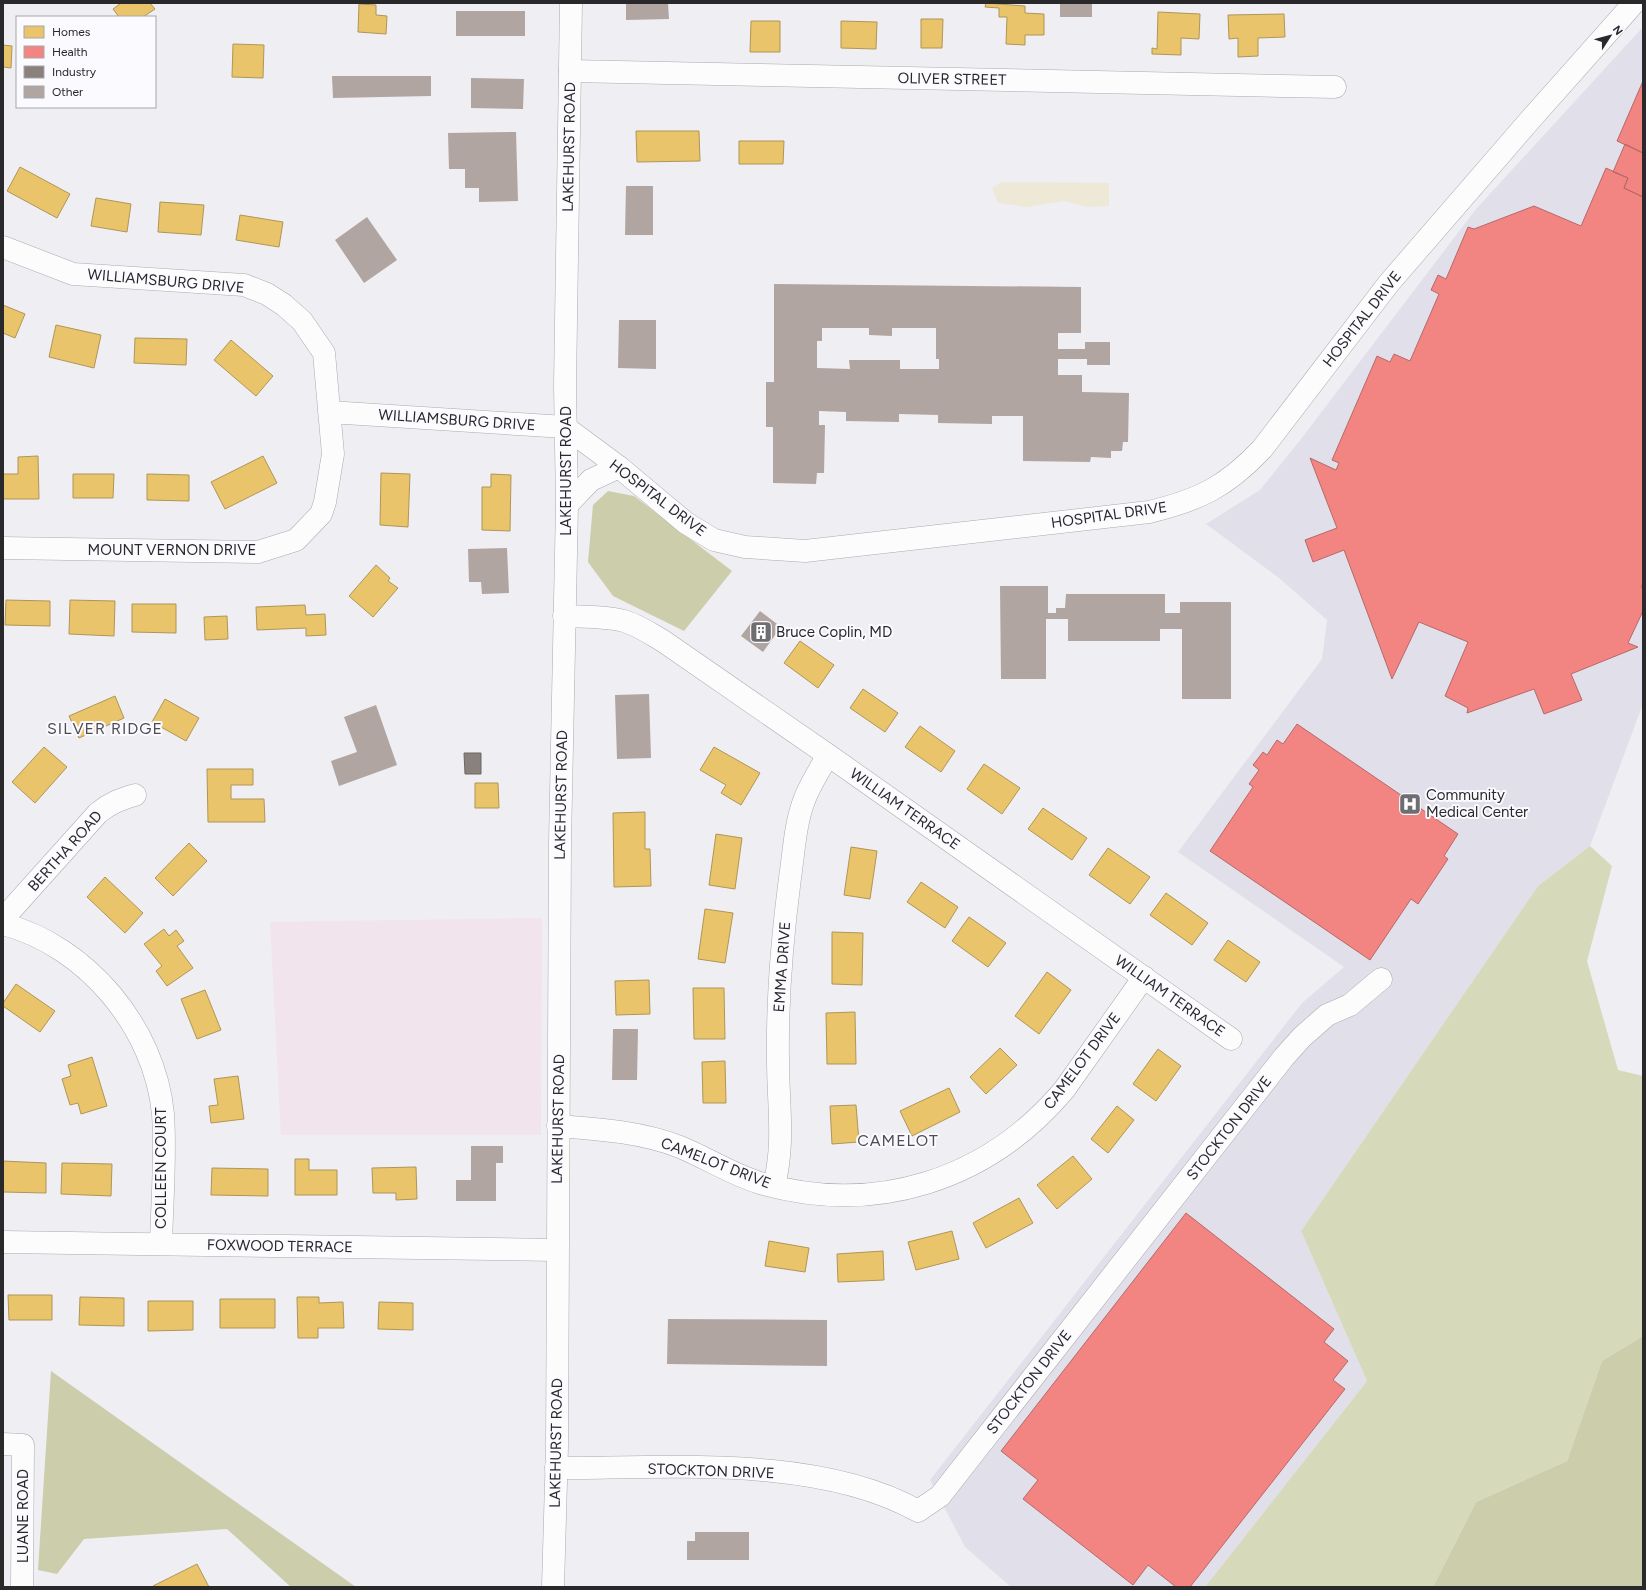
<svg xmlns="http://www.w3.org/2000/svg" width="1646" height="1590" viewBox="0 0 1646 1590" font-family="Figtree,sans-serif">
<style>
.commercial{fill:#f2e4ec}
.built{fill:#e1e0ea}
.green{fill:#d7daba}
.forest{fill:#cbcdab}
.sand{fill:#eee8d6}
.homes{fill:#e9c46a;stroke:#af9657}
.health{fill:#f28482;stroke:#b66968}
.industry{fill:#8a817c;stroke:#6d6764}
.building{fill:#b0a5a1;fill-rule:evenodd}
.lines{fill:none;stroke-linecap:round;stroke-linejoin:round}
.minor-casing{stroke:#ababaf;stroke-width:23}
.major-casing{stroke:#ababaf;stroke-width:23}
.minor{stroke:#fcfcfd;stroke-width:22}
.major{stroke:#fcfcfd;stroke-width:22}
.labels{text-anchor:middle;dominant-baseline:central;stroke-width:4;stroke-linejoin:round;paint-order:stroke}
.street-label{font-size:15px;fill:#29292c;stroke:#fbfaff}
.poi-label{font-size:15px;fill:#29292c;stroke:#fbfaff;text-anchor:start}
.neighbourhood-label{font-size:16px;letter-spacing:1px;fill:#4d4d53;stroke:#fbfaff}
</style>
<rect width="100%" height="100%" fill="#eeeef3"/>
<path class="commercial" d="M 542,918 L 541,1135 L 281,1135 L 270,922 Z"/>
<path class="built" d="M 1643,27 L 1643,704 L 1590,846 L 1538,886 L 1301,1231 L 1367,1381 L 1205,1587 L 1011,1587 L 965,1547 L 930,1480 L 1302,1003 L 1344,967 L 1178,852 L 1322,659 L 1327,620 L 1279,578 L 1206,524 L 1260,490 L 1301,439 L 1476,209 Z"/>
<path class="green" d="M 1590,846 L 1612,866 L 1587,961 L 1618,1070 L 1643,1076 L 1643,1336 L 1602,1361 L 1567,1461 L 1476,1502 L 1433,1587 L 1205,1587 L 1367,1381 L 1301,1231 L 1538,886 Z"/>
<path class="forest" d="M 608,491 L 634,496 L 732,571 L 684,631 L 613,596 L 588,562 L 593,505 Z
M 1643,1336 L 1643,1587 L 1433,1587 L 1476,1502 L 1567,1461 L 1602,1361 Z
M 51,1371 L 356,1587 L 291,1587 L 227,1529 L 84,1539 L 57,1574 L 38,1570 Z"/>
<path class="sand" d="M 1002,182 L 1109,183 L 1109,206 L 1088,207 L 1064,201 L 1026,207 L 998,203 L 992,188 Z"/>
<path class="homes" d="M 121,3 L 150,3 L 155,9 L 143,17 L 119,17 L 113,9 Z
M 986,3 L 1025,6 L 1025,13 L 1044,14 L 1044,35 L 1025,35 L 1025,45 L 1006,44 L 1007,17 L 999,17 L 999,8 L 985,7 Z
M 359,4 L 376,5 L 376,15 L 387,16 L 386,34 L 358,32 Z
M 1158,12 L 1200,14 L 1199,39 L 1181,38 L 1181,55 L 1152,54 L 1152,48 L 1157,49 Z
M 1284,14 L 1285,37 L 1258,38 L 1258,56 L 1238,57 L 1238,38 L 1229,39 L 1228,15 Z
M 921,19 L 943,19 L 942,48 L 921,48 Z
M 751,21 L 780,21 L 780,52 L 750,52 Z
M 841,21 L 877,22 L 876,49 L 841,48 Z
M 233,44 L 264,45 L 263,78 L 232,77 Z
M 3,45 L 12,46 L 11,68 L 3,67 Z
M 636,131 L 699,131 L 700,161 L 637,162 Z
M 739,141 L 784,141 L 783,164 L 739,164 Z
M 20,167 L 70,194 L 57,218 L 7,191 Z
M 96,198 L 131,204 L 127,232 L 91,226 Z
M 160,202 L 204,205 L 201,235 L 158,232 Z
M 240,215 L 283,222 L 279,247 L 236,240 Z
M 3,305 L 25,314 L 15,338 L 3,333 Z
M 56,325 L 101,335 L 94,368 L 49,357 Z
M 135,338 L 187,339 L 186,365 L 134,363 Z
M 231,340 L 273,376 L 256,396 L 214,360 Z
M 38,456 L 39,499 L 3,499 L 3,474 L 18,474 L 18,457 Z
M 263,456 L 277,483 L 225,509 L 211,482 Z
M 381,473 L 410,474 L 408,527 L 380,525 Z
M 73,474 L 114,474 L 113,498 L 73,498 Z
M 147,474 L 189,475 L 189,501 L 147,500 Z
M 491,474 L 511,475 L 510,531 L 482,530 L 482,487 L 491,487 Z
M 376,565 L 390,578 L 388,581 L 398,588 L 373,617 L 349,596 Z
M 6,600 L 50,601 L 50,626 L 5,625 Z
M 70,600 L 115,601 L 114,636 L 69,634 Z
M 132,604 L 176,604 L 176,633 L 132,632 Z
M 305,605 L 306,615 L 325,614 L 326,635 L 306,636 L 306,628 L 257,630 L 256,607 Z
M 227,616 L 228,639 L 205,640 L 204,617 Z
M 800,641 L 834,665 L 818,688 L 784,663 Z
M 863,689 L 898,713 L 885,732 L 850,708 Z
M 115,696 L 124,718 L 79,738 L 69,716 Z
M 165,699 L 199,718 L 186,741 L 152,722 Z
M 920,726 L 955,751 L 941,772 L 905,747 Z
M 44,747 L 67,767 L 35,803 L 12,782 Z
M 714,747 L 760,773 L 741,805 L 721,793 L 726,785 L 700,770 Z
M 984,764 L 1020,788 L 1002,814 L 967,789 Z
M 207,769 L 253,769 L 253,785 L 231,785 L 231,799 L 264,799 L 265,822 L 208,822 Z
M 475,783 L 498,783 L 499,808 L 475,808 Z
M 1043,808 L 1087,838 L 1072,860 L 1028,829 Z
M 645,812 L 645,849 L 650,849 L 651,886 L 614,887 L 613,813 Z
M 716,834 L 742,838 L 735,889 L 709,885 Z
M 189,843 L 207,861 L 173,896 L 155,878 Z
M 851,847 L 877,851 L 870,899 L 844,895 Z
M 1108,848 L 1150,877 L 1130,904 L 1089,875 Z
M 105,877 L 143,913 L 125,933 L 87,897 Z
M 921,882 L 958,907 L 945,928 L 907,902 Z
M 1166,893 L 1208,923 L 1192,945 L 1150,915 Z
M 705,909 L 733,913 L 725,963 L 698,959 Z
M 969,917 L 1006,943 L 988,967 L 952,941 Z
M 164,929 L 169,936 L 176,930 L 184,941 L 177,946 L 193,968 L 167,986 L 156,971 L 162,966 L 144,944 Z
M 832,932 L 863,933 L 862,985 L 832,984 Z
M 1228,940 L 1260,962 L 1246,982 L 1214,960 Z
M 1047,972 L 1071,990 L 1039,1034 L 1015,1016 Z
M 649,980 L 650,1014 L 616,1015 L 615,981 Z
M 16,984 L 55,1011 L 40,1032 L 3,1006 L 3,1003 Z
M 693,988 L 724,988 L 725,1039 L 694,1039 Z
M 205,990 L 221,1030 L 197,1039 L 181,999 Z
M 855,1012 L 856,1064 L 827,1064 L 826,1013 Z
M 1000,1048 L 1017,1065 L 986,1094 L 970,1077 Z
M 1158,1049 L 1181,1066 L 1156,1101 L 1133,1084 Z
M 92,1057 L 107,1106 L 81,1114 L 78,1103 L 70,1105 L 62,1079 L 71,1076 L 68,1065 Z
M 725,1061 L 726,1103 L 703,1103 L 702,1062 Z
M 238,1076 L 244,1119 L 211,1123 L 209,1106 L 218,1105 L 214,1079 Z
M 949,1088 L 960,1112 L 912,1136 L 900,1111 Z
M 856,1105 L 859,1142 L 832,1144 L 830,1106 Z
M 1117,1106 L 1134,1120 L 1108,1153 L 1091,1139 Z
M 1073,1156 L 1092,1179 L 1057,1209 L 1037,1185 Z
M 295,1159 L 309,1159 L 309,1170 L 337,1170 L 337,1195 L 295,1195 Z
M 3,1161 L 46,1163 L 46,1193 L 3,1192 Z
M 62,1163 L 112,1164 L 111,1196 L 61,1194 Z
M 416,1167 L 417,1199 L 396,1200 L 396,1193 L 373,1193 L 372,1168 Z
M 212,1168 L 268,1169 L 268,1196 L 211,1195 Z
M 1019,1198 L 1033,1223 L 986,1248 L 973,1223 Z
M 952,1231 L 959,1259 L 916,1270 L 908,1242 Z
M 769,1241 L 809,1248 L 805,1272 L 765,1266 Z
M 883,1251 L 884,1280 L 838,1282 L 837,1254 Z
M 8,1295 L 52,1295 L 52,1320 L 9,1320 Z
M 80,1297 L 124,1298 L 124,1326 L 79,1325 Z
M 297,1297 L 319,1297 L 319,1303 L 343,1302 L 344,1328 L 318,1328 L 318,1338 L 298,1338 Z
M 220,1299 L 275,1299 L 275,1328 L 220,1328 Z
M 148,1301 L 193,1301 L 193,1330 L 148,1331 Z
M 379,1302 L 413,1303 L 413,1330 L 378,1329 Z
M 197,1564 L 209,1587 L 153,1587 L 153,1586 Z"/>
<path class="health" d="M 1643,81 L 1643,153 L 1617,141 Z
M 1625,144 L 1643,153 L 1643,197 L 1624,188 L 1628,178 L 1613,172 Z
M 1606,168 L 1628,178 L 1624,188 L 1643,197 L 1643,583 L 1641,587 L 1643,588 L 1643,611 L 1628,643 L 1638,647 L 1571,674 L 1582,700 L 1544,714 L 1534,689 L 1467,713 L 1468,708 L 1445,696 L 1468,642 L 1419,622 L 1392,679 L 1344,550 L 1313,562 L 1305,540 L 1337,528 L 1310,458 L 1336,470 L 1339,463 L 1332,460 L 1377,356 L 1390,362 L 1394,354 L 1410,361 L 1439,294 L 1431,290 L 1438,275 L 1446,279 L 1468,227 L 1474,229 L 1534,206 L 1581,226 Z
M 1297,724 L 1458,834 L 1444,856 L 1448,859 L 1418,904 L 1411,899 L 1370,960 L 1210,851 L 1253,787 L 1249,784 L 1259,770 L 1253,765 L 1263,752 L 1267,755 L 1277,740 L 1283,744 Z
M 1186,1213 L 1334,1329 L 1324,1342 L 1348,1361 L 1333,1380 L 1345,1389 L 1190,1587 L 1176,1587 L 1148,1565 L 1133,1585 L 1023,1499 L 1038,1480 L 1001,1451 Z"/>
<path class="industry" d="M 464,753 L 481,753 L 481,774 L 465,774 Z"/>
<path class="building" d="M 626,3 L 668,3 L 669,19 L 626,20 Z
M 1060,3 L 1092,3 L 1092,17 L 1060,17 Z
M 456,11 L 525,11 L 525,36 L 456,36 Z
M 332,76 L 431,76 L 431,96 L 333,98 Z
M 471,78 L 524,79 L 523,109 L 471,108 Z
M 516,132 L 518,201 L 479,202 L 479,188 L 465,188 L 465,169 L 449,169 L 448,133 Z
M 626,186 L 653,186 L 653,235 L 625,235 Z
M 367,217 L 397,260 L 364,283 L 335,240 Z
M 774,284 L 1081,287 L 1081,333 L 1058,333 L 1058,349 L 1085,349 L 1085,342 L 1110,342 L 1110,365 L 1087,365 L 1087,359 L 1058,359 L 1058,375 L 1082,375 L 1082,392 L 1129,393 L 1128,442 L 1123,442 L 1122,451 L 1111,451 L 1111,458 L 1091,457 L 1090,462 L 1023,461 L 1023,416 L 992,416 L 992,424 L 938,423 L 938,415 L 899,414 L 899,422 L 846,421 L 846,412 L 819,411 L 819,425 L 825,425 L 824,473 L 817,473 L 816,484 L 773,483 L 773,427 L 766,427 L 766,382 L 774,382 ZM 822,328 L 869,328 L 869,335 L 892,336 L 892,328 L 936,328 L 936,359 L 939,359 L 939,369 L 900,369 L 900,360 L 849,360 L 850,369 L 817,368 L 817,341 L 822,341 Z
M 619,320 L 656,320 L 656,369 L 618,368 Z
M 507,548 L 509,593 L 482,594 L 481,582 L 469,582 L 468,549 Z
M 1000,586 L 1048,586 L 1048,613 L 1056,613 L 1056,608 L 1065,608 L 1066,594 L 1165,594 L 1165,613 L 1180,613 L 1180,602 L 1231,602 L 1231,699 L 1182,699 L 1182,629 L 1160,629 L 1160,641 L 1068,641 L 1068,619 L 1046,619 L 1046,679 L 1001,679 Z
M 760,611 L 781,627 L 763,652 L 741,636 Z
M 649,694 L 651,758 L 617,759 L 615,695 Z
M 376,705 L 397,765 L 339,786 L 331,761 L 357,752 L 344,717 Z
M 613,1029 L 638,1029 L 637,1080 L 612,1080 Z
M 471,1146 L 503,1146 L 503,1163 L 496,1163 L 496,1201 L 456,1201 L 456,1180 L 471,1180 Z
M 668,1319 L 827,1320 L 827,1366 L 667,1364 Z
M 695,1532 L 749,1532 L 749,1560 L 687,1560 L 687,1541 L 695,1541 Z"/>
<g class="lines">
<g class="minor-casing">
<path id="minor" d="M 570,71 L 1335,87
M 3,247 L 73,274 L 244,285 L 267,294 L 284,305 L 302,321 L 324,353 L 333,454 L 325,502 L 321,514 L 296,540 L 258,552 L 3,548
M 329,412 L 565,427 L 619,467 L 686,523 L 714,540 L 745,547 L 805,551 L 1149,512 C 1199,500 1226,487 1262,449 L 1389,283 L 1530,120 L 1634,3
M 564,616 C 584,617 605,616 624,621 C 638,625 651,634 663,641 L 828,755 L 1231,1039
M 3,919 L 98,813 C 110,803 121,799 135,795
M 3,924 C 87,946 155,1028 163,1114 C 166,1156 162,1202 161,1244
M 558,1126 C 598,1129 642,1132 680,1147 C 707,1158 731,1174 760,1183 C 875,1216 987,1181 1064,1090 L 1144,977
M 774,1186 C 785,1141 778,1105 778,1060 C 777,998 782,939 790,878 C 794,851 795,823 805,798 C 811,783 820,769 828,755
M 3,1242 L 557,1250
M 3,1444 L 23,1445 L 22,1587
M 556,1468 C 667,1468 818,1455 918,1511 L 940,1496 L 1284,1057 L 1302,1037 L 1327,1015 L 1350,1005 L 1381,979"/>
</g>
<g class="major-casing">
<path id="major" d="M 567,505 L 591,480 L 619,467
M 553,1587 L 557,1447 L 560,842 L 567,505 L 565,385 L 571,3"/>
</g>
<use href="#minor" class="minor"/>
<use href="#major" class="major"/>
</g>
<defs>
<g id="building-square" transform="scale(1.15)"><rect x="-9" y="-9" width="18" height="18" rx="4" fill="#6e6e72" stroke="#fbfaff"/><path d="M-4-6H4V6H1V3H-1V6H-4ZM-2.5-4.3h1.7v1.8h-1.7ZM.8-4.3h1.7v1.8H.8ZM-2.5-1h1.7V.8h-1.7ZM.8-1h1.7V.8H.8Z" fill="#fff"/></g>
<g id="hospital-square" transform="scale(1.15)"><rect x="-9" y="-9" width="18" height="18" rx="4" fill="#6e6e72" stroke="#fbfaff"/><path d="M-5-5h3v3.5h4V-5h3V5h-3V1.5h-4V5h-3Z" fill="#fff"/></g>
</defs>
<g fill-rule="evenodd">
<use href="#building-square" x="761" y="632"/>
<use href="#hospital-square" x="1410" y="804"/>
</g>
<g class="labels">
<g class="street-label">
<text transform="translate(952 79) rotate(1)">OLIVER STREET</text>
<text transform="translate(569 147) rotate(-89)">LAKEHURST ROAD</text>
<text transform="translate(166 281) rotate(5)">WILLIAMSBURG DRIVE</text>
<text transform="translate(1362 319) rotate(-52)">HOSPITAL DRIVE</text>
<text transform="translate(457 420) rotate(4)">WILLIAMSBURG DRIVE</text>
<text transform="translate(566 471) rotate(-90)">LAKEHURST ROAD</text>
<text transform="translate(658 498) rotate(37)">HOSPITAL DRIVE</text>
<text transform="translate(1109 515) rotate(-8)">HOSPITAL DRIVE</text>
<text x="172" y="550">MOUNT VERNON DRIVE</text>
<text transform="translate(561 795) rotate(-89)">LAKEHURST ROAD</text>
<text transform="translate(905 809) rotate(35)">WILLIAM TERRACE</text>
<text transform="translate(65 851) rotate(-48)">BERTHA ROAD</text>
<text transform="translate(782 967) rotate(-86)">EMMA DRIVE</text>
<text transform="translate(1170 996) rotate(35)">WILLIAM TERRACE</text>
<text transform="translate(1082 1061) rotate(-53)">CAMELOT DRIVE</text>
<text transform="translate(558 1119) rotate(-89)">LAKEHURST ROAD</text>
<text transform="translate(1229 1128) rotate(-52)">STOCKTON DRIVE</text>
<text transform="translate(716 1163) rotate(21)">CAMELOT DRIVE</text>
<text transform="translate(161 1168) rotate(-90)">COLLEEN COURT</text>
<text transform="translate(280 1246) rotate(1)">FOXWOOD TERRACE</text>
<text transform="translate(1029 1382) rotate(-52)">STOCKTON DRIVE</text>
<text transform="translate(556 1443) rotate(-89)">LAKEHURST ROAD</text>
<text transform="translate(711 1471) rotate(2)">STOCKTON DRIVE</text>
<text transform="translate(23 1516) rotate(-90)">LUANE ROAD</text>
</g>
<g class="poi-label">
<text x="776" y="632">Bruce Coplin, MD</text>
<text x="1426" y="795">Community<tspan x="1426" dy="17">Medical Center</tspan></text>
</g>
<g class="neighbourhood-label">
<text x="105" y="728">SILVER RIDGE</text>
<text x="898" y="1140">CAMELOT</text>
</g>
</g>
<rect width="1646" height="1590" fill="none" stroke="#29292c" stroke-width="8"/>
<rect x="16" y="16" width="140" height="92" fill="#fbfaff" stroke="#a7a6ab"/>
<rect x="24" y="26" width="20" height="12" fill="#e9c46a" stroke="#a7a6ab"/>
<text x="52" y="36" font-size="12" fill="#29292c">Homes</text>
<rect x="24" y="46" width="20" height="12" fill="#f28482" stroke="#a7a6ab"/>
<text x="52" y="56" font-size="12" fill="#29292c">Health</text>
<rect x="24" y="66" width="20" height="12" fill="#8a817c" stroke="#a7a6ab"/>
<text x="52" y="76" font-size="12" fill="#29292c">Industry</text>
<rect x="24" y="86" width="20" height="12" fill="#b0a5a1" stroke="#a7a6ab"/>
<text x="52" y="96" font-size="12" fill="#29292c">Other</text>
<g transform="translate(1610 36) rotate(54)" stroke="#fbfaff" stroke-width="3" paint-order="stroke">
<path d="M0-3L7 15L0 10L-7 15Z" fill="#29292c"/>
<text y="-6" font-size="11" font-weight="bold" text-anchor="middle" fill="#29292c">N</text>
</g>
</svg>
